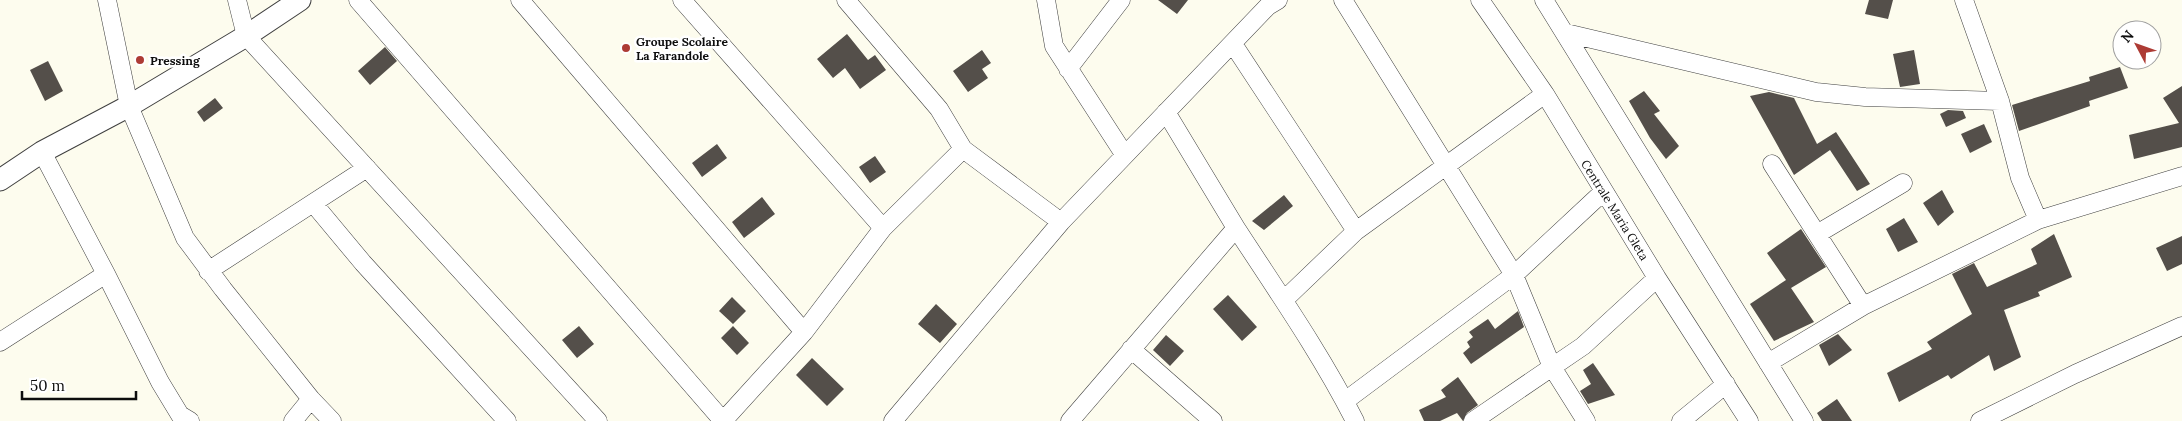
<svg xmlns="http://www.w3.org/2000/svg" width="2182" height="421" viewBox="0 0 2182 421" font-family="Lora,serif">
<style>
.building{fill:#544f4a}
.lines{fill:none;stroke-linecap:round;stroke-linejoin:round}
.minor-casing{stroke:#404040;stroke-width:19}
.tertiary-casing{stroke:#404040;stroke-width:23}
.minor{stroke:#fff;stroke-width:18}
.tertiary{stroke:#fff;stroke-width:21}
.poi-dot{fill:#ad3b34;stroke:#fff;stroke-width:2}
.labels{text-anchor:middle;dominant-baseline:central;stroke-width:5;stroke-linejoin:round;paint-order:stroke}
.poi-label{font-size:12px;font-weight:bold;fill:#0d0d0d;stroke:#fff;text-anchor:start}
.street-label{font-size:12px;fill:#0d0d0d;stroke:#fff}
</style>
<rect width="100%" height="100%" fill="#fdfcee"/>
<path class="building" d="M 1158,0 L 1188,0 L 1177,14 Z
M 1869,0 L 1893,0 L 1888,19 L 1865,14 Z
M 847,34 L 868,60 L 875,55 L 886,70 L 860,89 L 845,68 L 833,78 L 817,59 Z
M 385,47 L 397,61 L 370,85 L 358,71 Z
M 982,50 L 991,63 L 982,69 L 988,78 L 968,92 L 953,71 Z
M 1914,50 L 1920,84 L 1900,87 L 1893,54 Z
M 48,61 L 63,91 L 45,101 L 30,70 Z
M 2120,67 L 2128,88 L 2089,101 L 2090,106 L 2019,131 L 2012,105 L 2090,81 L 2089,77 Z
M 2182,86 L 2182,147 L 2134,159 L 2129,135 L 2179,123 L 2163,98 Z
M 1644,91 L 1660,111 L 1654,114 L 1679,146 L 1666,159 L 1650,138 L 1629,101 Z
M 1769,92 L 1794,98 L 1817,144 L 1836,132 L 1870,184 L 1857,191 L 1830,150 L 1794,175 L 1750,96 Z
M 215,98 L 223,108 L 204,122 L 197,112 Z
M 1948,110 L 1963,111 L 1966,118 L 1946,127 L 1940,114 Z
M 1984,124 L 1992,142 L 1970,153 L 1961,134 Z
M 717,144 L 727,158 L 702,177 L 692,163 Z
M 875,156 L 886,172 L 870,183 L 859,167 Z
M 1942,190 L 1954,212 L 1938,226 L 1923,203 Z
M 1284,195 L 1293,206 L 1264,230 L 1252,221 Z
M 762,197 L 775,214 L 744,238 L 732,222 Z
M 1904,218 L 1918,242 L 1898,252 L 1886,229 Z
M 1801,229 L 1826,267 L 1791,288 L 1814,322 L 1774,341 L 1750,304 L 1786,280 L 1767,253 Z
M 2054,234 L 2072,277 L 2038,292 L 2040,296 L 2004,310 L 2021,357 L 1994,371 L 1989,355 L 1951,379 L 1948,375 L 1899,402 L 1887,373 L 1932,349 L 1927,342 L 1972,314 L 1952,274 L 1974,263 L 1987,287 L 2037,264 L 2031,249 Z
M 2182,236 L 2182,264 L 2167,271 L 2156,248 Z
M 1228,295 L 1257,327 L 1242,341 L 1213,309 Z
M 732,297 L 746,311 L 733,324 L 719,311 Z
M 936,304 L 957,324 L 940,343 L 918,324 Z
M 1518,311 L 1524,327 L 1471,364 L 1463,353 L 1470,347 L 1467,342 L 1473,337 L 1469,332 L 1488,319 L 1495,329 Z
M 579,326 L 594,344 L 577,358 L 562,340 Z
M 733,326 L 749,343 L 737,355 L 721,338 Z
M 1838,334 L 1852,350 L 1829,366 L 1819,345 Z
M 1166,335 L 1184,351 L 1170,366 L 1153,350 Z
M 812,358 L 844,389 L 827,406 L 796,375 Z
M 1593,363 L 1615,395 L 1588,404 L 1580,391 L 1591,384 L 1583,370 Z
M 1458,377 L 1478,405 L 1467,413 L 1463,421 L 1457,413 L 1440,421 L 1424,421 L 1419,410 L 1446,397 L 1441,390 Z
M 1837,399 L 1852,421 L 1822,421 L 1817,413 Z"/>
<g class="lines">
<g class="minor-casing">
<path id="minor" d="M 107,0 L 129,106 L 185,238 L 223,289 L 311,399 L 332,421
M 237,0 L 246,36 L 598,421
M 358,0 L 723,421
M 520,0 L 804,332
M 682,0 L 883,228
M 846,0 L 939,109 L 963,149 L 1061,222
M 1046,0 L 1054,46 L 1124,154
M 1343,0 L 1514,275 L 1552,367 L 1586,421
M 1480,0 L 1545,94 L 1657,278 L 1749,421
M 1544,0 L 1804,421
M 1964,0 L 2000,101 L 2020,178 L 2038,220
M 1566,33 L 1816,92 L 1865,97 L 2000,101
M 1233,44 L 1356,231
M 1068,69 L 1121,0
M 1166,112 L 1236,228
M 42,152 L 106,274 L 160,382 L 180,415 L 190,421
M 1772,164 L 1863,306
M 313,203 L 363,263 L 507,421
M 1817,234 L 1903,183
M 208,271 L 367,168
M 1284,300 L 1356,231 L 1545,94
M 0,342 L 106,274
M 1131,349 L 1213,421
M 1768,363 L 1863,306 L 2038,220 L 2182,176
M 1345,401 L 1514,275 L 1603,192
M 293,421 L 311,399
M 723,421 L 804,332 L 883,228 L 963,149
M 893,421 L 1061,222 L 1268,6 L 1278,0
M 1070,421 L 1236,228 C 1277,291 1321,354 1355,421
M 1473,421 L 1583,346 L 1657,278
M 1681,421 L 1726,384
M 1980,421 L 2075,374 L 2182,326"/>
</g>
<g class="tertiary-casing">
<path id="tertiary" d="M 0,180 L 42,152 L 129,106 L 246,36 L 300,0"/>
</g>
<use href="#minor" class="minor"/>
<use href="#tertiary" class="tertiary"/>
</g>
<g class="poi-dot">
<circle cx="626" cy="48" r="5"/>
<circle cx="140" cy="60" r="5"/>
</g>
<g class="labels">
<g class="poi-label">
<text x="636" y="41">Groupe Scolaire<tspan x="636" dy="14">La Farandole</tspan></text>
<text x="150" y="60">Pressing</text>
</g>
<g class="street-label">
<text transform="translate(1615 210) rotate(58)">Centrale Maria Gleta</text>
</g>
</g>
<g transform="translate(2137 45) rotate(311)"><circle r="24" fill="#ffffff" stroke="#9e9e9e"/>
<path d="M0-4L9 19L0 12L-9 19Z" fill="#ad3b34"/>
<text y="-8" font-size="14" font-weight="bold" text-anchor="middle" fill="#0d0d0d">N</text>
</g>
<path d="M22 391v8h114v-8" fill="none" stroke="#0d0d0d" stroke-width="2.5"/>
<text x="30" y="391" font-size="15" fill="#0d0d0d" stroke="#ffffff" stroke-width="4" paint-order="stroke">50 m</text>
</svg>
